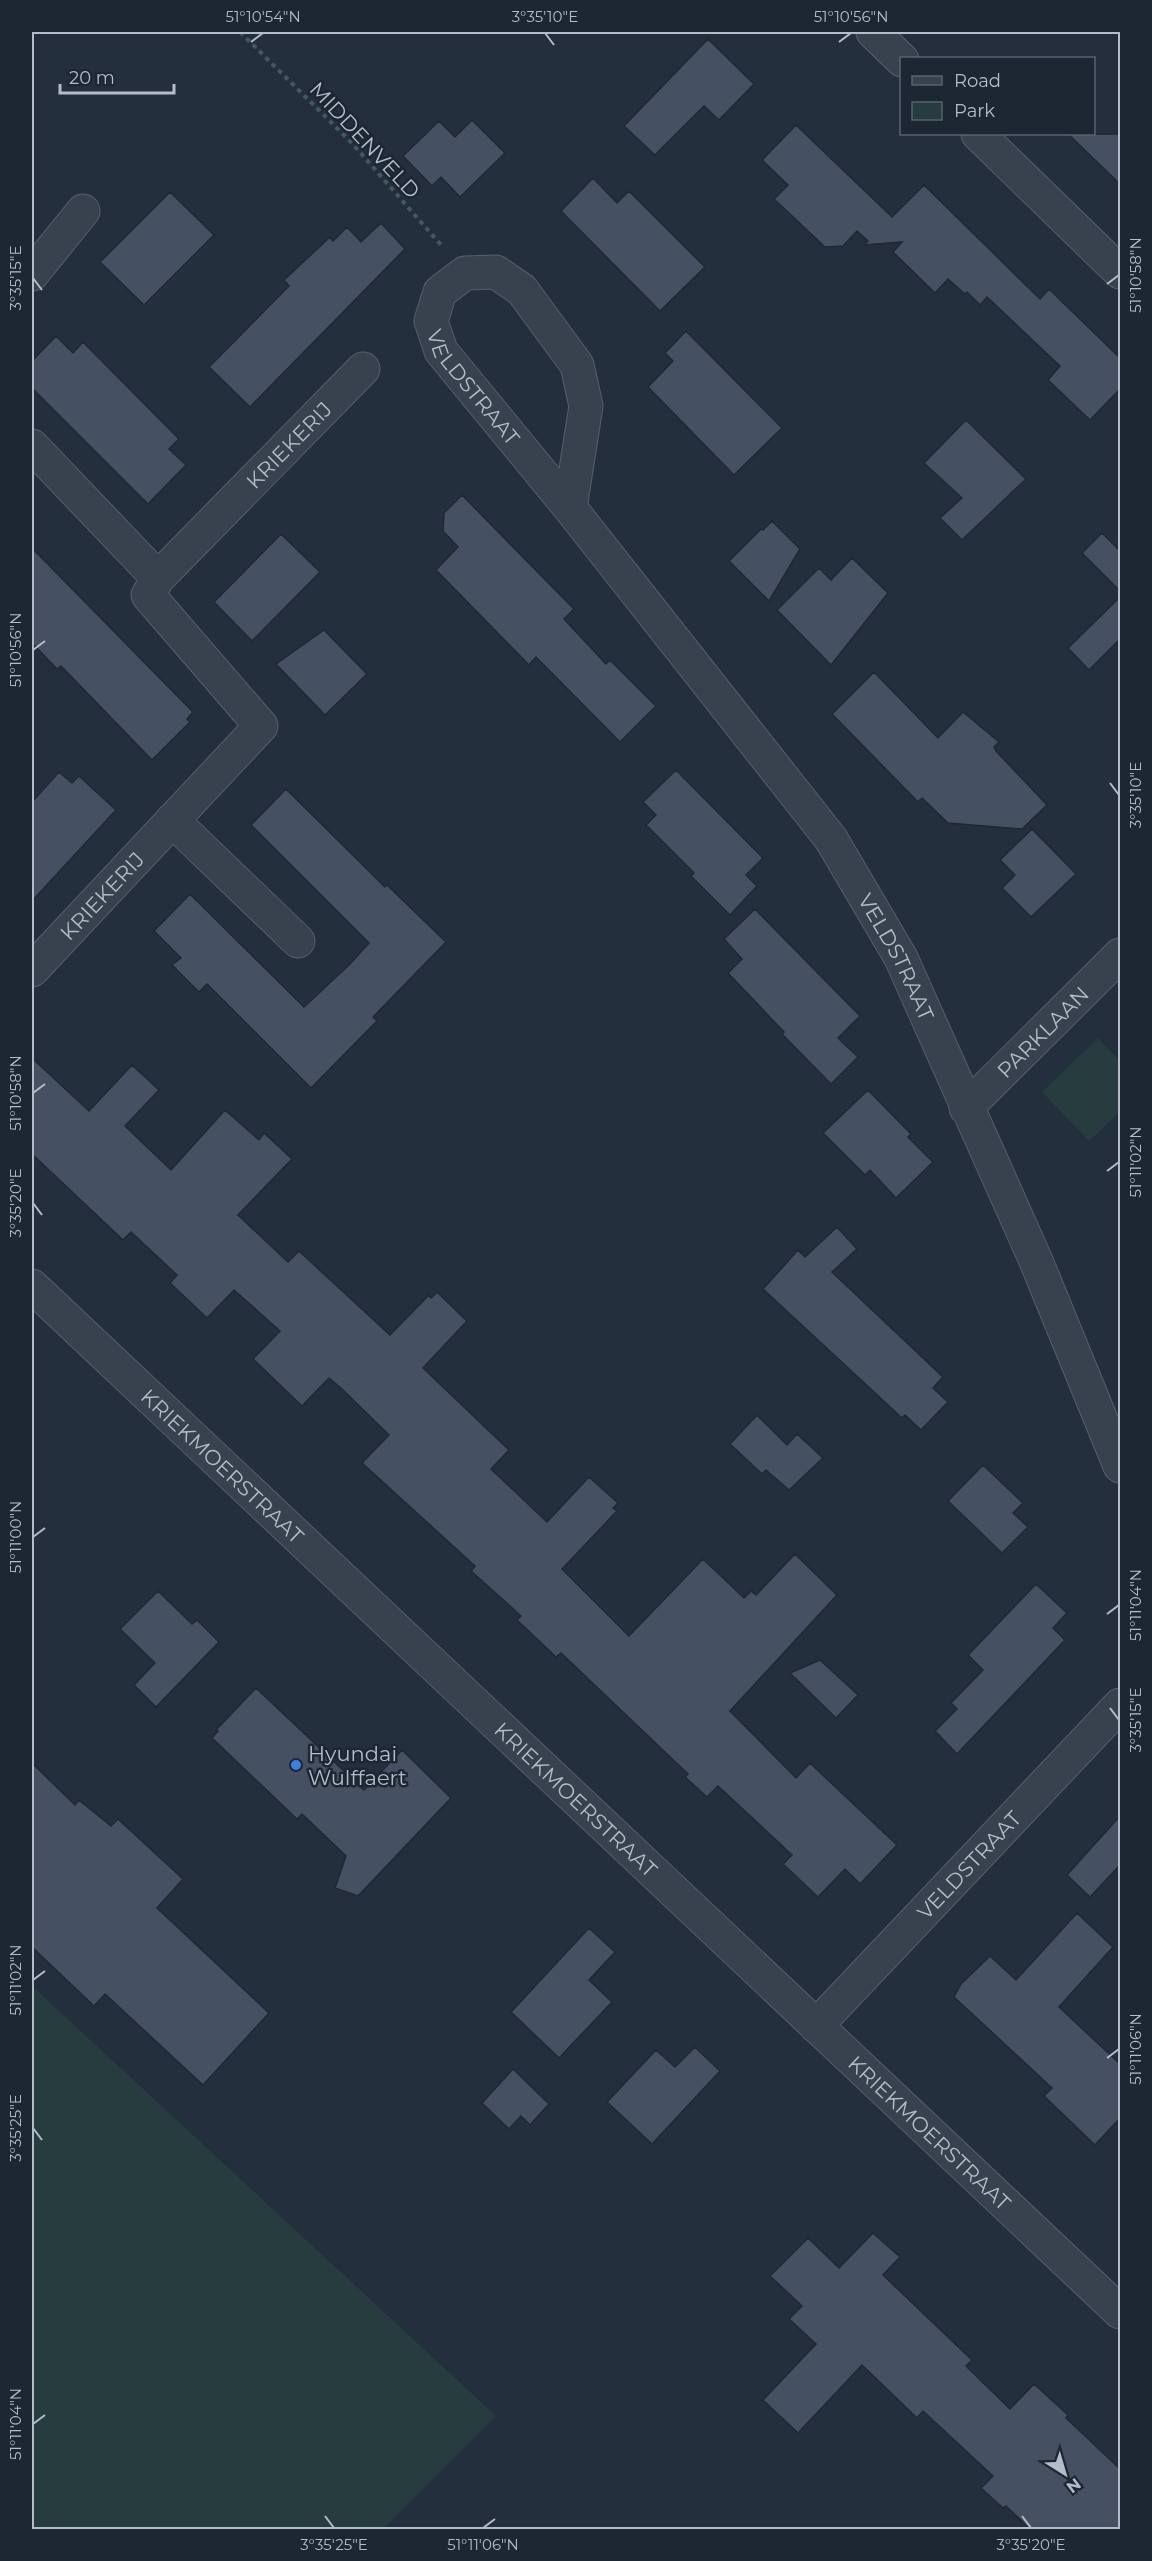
<svg xmlns="http://www.w3.org/2000/svg" width="1152" height="2561" viewBox="0 0 1152 2561" font-family="Montserrat,sans-serif">
<style>
.green{fill:#263c3f}
.building{fill:#455162;stroke:#1f2835;stroke-width:1.5}
.lines{fill:none;stroke-linecap:round;stroke-linejoin:round}
.minor-casing{stroke:#565f6c;stroke-width:35}
.tertiary-casing{stroke:#565f6c;stroke-width:35}
.path{stroke:#44595c;stroke-width:4;stroke-dasharray:4.5 4.5;stroke-linecap:butt}
.minor{stroke:#38414e;stroke-width:33}
.tertiary{stroke:#38414e;stroke-width:33}
.ticks{fill:none;stroke:#b4bcc9;stroke-width:2}
.shop-dot{fill:#3f7fe0;stroke:#1d2633;stroke-width:2}
.labels{text-anchor:middle;dominant-baseline:central;stroke-width:5;stroke-linejoin:round;paint-order:stroke}
.street-label{font-size:21px;fill:#b4bcc9;stroke:#1d2633}
.poi-label{font-size:21px;fill:#b4bcc9;stroke:#1d2633;text-anchor:start}
.neatline{fill:none;stroke:#b4bcc9;stroke-width:2}
.ticks-label{font-size:15px;text-anchor:middle;fill:#b4bcc9}
</style>
<rect width="100%" height="100%" fill="#242f3e"/>
<path class="green" d="M 1098,1038 L 1120,1061 L 1120,1112 L 1089,1141 L 1042,1092 Z
M 32,1986 L 496,2416 L 383,2529 L 32,2529 Z"/>
<path class="building" d="M 708,39 L 754,84 L 719,120 L 704,106 L 655,155 L 624,126 Z
M 472,120 L 505,153 L 460,197 L 441,177 L 432,186 L 403,156 L 439,121 L 455,137 Z
M 796,125 L 892,217 L 924,185 L 1040,299 L 1049,289 L 1120,358 L 1120,389 L 1090,420 L 1048,380 L 1060,366 L 987,297 L 980,305 L 967,292 L 965,294 L 948,279 L 935,293 L 893,252 L 902,242 L 864,245 L 868,241 L 857,231 L 843,246 L 825,247 L 774,199 L 788,185 L 762,160 Z
M 1068,134 L 1120,134 L 1120,184 Z
M 593,178 L 617,203 L 629,191 L 705,267 L 660,311 L 561,211 Z
M 170,192 L 214,235 L 144,305 L 100,262 Z
M 381,223 L 405,249 L 250,407 L 209,367 L 289,286 L 284,280 L 330,237 L 333,241 L 347,227 L 361,242 Z
M 686,331 L 782,428 L 734,475 L 648,387 L 673,361 L 665,353 Z
M 56,336 L 73,353 L 83,342 L 179,439 L 169,449 L 186,465 L 148,504 L 32,388 L 32,361 Z
M 966,420 L 1026,479 L 962,540 L 940,518 L 962,498 L 924,463 Z
M 462,495 L 574,609 L 564,619 L 606,664 L 610,660 L 656,706 L 620,742 L 536,657 L 529,665 L 436,570 L 458,547 L 443,531 L 444,513 Z
M 772,521 L 800,549 L 769,601 L 729,561 L 761,529 L 763,530 Z
M 1102,533 L 1120,551 L 1120,591 L 1082,553 Z
M 281,534 L 320,572 L 252,641 L 214,602 Z
M 32,548 L 193,712 L 187,719 L 190,722 L 152,760 L 61,666 L 57,669 L 32,643 Z
M 852,558 L 888,593 L 831,665 L 777,610 L 819,568 L 831,580 Z
M 1120,597 L 1120,639 L 1089,670 L 1068,648 Z
M 324,630 L 367,674 L 325,715 L 276,664 Z
M 874,672 L 938,738 L 963,712 L 999,742 L 994,747 L 996,751 L 1047,805 L 1022,829 L 948,823 L 922,798 L 918,802 L 832,714 Z
M 676,770 L 763,858 L 746,875 L 757,886 L 730,915 L 691,876 L 694,873 L 646,825 L 656,815 L 643,802 Z
M 59,772 L 72,783 L 79,776 L 116,810 L 32,901 L 32,802 Z
M 286,789 L 385,887 L 387,885 L 446,942 L 373,1017 L 377,1021 L 311,1088 L 207,984 L 199,992 L 172,965 L 181,958 L 154,931 L 190,894 L 304,1007 L 350,964 L 369,943 L 251,825 Z
M 1032,829 L 1076,874 L 1031,917 L 1002,888 L 1015,875 L 1000,860 Z
M 755,909 L 860,1016 L 838,1038 L 858,1057 L 831,1084 L 782,1034 L 784,1032 L 728,973 L 742,959 L 724,939 Z
M 32,1058 L 89,1111 L 132,1065 L 159,1090 L 125,1126 L 171,1170 L 225,1110 L 259,1140 L 264,1133 L 292,1159 L 238,1215 L 288,1262 L 299,1251 L 390,1335 L 429,1295 L 431,1298 L 437,1292 L 467,1321 L 423,1368 L 509,1450 L 491,1469 L 547,1522 L 589,1477 L 618,1503 L 613,1508 L 617,1511 L 562,1569 L 629,1636 L 703,1559 L 744,1598 L 751,1591 L 756,1595 L 795,1554 L 837,1595 L 730,1711 L 796,1778 L 810,1763 L 897,1845 L 860,1884 L 845,1869 L 818,1897 L 783,1864 L 792,1855 L 718,1786 L 707,1797 L 685,1777 L 688,1774 L 561,1653 L 556,1657 L 517,1620 L 521,1616 L 471,1571 L 475,1566 L 362,1463 L 389,1435 L 342,1389 L 329,1378 L 302,1406 L 253,1359 L 280,1331 L 234,1290 L 207,1318 L 170,1283 L 177,1275 L 131,1232 L 123,1240 L 32,1154 Z
M 868,1090 L 911,1134 L 908,1137 L 933,1162 L 896,1198 L 870,1170 L 865,1175 L 823,1133 Z
M 837,1227 L 857,1249 L 832,1272 L 943,1377 L 933,1388 L 948,1402 L 921,1430 L 905,1415 L 902,1418 L 763,1289 L 798,1250 L 805,1257 Z
M 757,1415 L 787,1445 L 797,1434 L 823,1458 L 789,1490 L 766,1470 L 762,1474 L 730,1444 Z
M 983,1465 L 1023,1503 L 1013,1513 L 1028,1527 L 1002,1553 L 948,1501 Z
M 1036,1584 L 1067,1613 L 1053,1628 L 1065,1640 L 957,1754 L 935,1731 L 957,1709 L 951,1703 L 983,1670 L 968,1655 Z
M 158,1591 L 192,1624 L 197,1620 L 219,1642 L 156,1707 L 134,1685 L 155,1663 L 120,1629 Z
M 820,1660 L 858,1695 L 836,1718 L 790,1673 Z
M 256,1688 L 364,1790 L 402,1750 L 451,1798 L 358,1896 L 335,1888 L 346,1856 L 302,1814 L 297,1819 L 212,1738 L 218,1731 L 216,1730 Z
M 32,1763 L 75,1805 L 79,1800 L 111,1826 L 118,1819 L 183,1879 L 157,1908 L 269,2013 L 203,2085 L 105,1994 L 94,2006 L 32,1947 Z
M 1120,1816 L 1120,1865 L 1090,1897 L 1067,1875 Z
M 1077,1913 L 1113,1947 L 1059,2007 L 1120,2064 L 1120,2118 L 1095,2145 L 1044,2096 L 1052,2088 L 954,1997 L 961,1984 L 990,1956 L 1016,1980 Z
M 589,1928 L 615,1952 L 589,1980 L 612,2002 L 559,2058 L 511,2012 Z
M 695,2047 L 720,2071 L 652,2144 L 607,2102 L 656,2050 L 675,2067 Z
M 513,2069 L 549,2104 L 530,2125 L 521,2116 L 509,2129 L 482,2103 Z
M 873,2233 L 900,2257 L 883,2275 L 972,2360 L 966,2366 L 1010,2409 L 1034,2384 L 1068,2415 L 1066,2418 L 1120,2469 L 1120,2529 L 1030,2529 L 1006,2506 L 1003,2508 L 981,2488 L 993,2476 L 923,2411 L 917,2418 L 862,2365 L 798,2433 L 763,2400 L 816,2344 L 789,2319 L 802,2306 L 770,2276 L 808,2238 L 839,2268 Z"/>
<g class="lines">
<g class="minor-casing">
<g id="minor">
<path d="M 873,32 L 902,60"/>
<path d="M 978,134 L 1120,272"/>
<path d="M 32,274 L 83,211"/>
<path d="M 32,446 L 158,578"/>
<path id="s1" d="M 570,508 L 586,406 L 577,365 L 522,290 L 496,272 L 465,273 L 440,292 L 431,321 L 441,351 L 570,508 L 831,839 L 901,958 L 1036,1261 L 1120,1466"/>
<path d="M 172,820 L 298,941"/>
<path id="s2" d="M 32,970 L 261,726 L 148,595 L 158,578 L 363,369"/>
<path id="s3" d="M 966,1108 L 1120,955"/>
<path id="s4" d="M 816,2026 L 1120,1705"/>
</g>
</g>
<g class="tertiary-casing">
<g id="tertiary">
<path id="s5" d="M 32,1286 L 1120,2312"/>
</g>
</g>
<path class="path" d="M 240,32 L 351,142 L 441,245"/>
<use href="#minor" class="minor"/>
<use href="#tertiary" class="tertiary"/>
</g>
<path class="ticks" d="M 545,33 L 554,45M 251,42 L 263,33M 839,42 L 851,33M 33,278 L 42,290M 1107,284 L 1119,275M 33,650 L 45,641M 1110,783 L 1119,795M 33,1093 L 45,1084M 1107,1171 L 1119,1162M 33,1203 L 42,1215M 33,1537 L 45,1528M 1107,1614 L 1119,1605M 1110,1708 L 1119,1720M 33,1980 L 45,1971M 1107,2058 L 1119,2049M 33,2128 L 42,2140M 33,2424 L 45,2415M 325,2516 L 334,2528M 1022,2516 L 1031,2528M 483,2528 L 495,2519"/>
<circle class="shop-dot" cx="296" cy="1765" r="6"/>
<g class="labels">
<g class="street-label">
<text transform="translate(365 140) rotate(47)">MIDDENVELD</text>
<text stroke="none"><textPath href="#s1" startOffset="442">VELDSTRAAT</textPath></text>
<text stroke="none"><textPath href="#s2" startOffset="714">KRIEKERIJ</textPath></text>
<text stroke="none"><textPath href="#s2" startOffset="102">KRIEKERIJ</textPath></text>
<text stroke="none"><textPath href="#s1" startOffset="1154">VELDSTRAAT</textPath></text>
<text stroke="none"><textPath href="#s3" startOffset="108">PARKLAAN</textPath></text>
<text stroke="none"><textPath href="#s5" startOffset="262">KRIEKMOERSTRAAT</textPath></text>
<text stroke="none"><textPath href="#s5" startOffset="748">KRIEKMOERSTRAAT</textPath></text>
<text stroke="none"><textPath href="#s4" startOffset="222">VELDSTRAAT</textPath></text>
<text stroke="none"><textPath href="#s5" startOffset="1234">KRIEKMOERSTRAAT</textPath></text>
</g>
<g class="poi-label">
<text x="308" y="1753">Hyundai<tspan x="308" dy="24">Wulffaert</tspan></text>
</g>
</g>
<rect width="1152" height="2561" fill="none" stroke="#1d2633" stroke-width="66"/>
<rect x="900" y="57" width="195" height="78" fill="#1d2633" stroke="#59626f" stroke-width="1.5"/>
<rect x="912" y="76" width="30" height="9" fill="#38414e" stroke="#59626f" stroke-width="1.5"/>
<text x="954" y="87" font-size="18" fill="#b4bcc9">Road</text>
<rect x="912" y="102" width="30" height="18" fill="#263c3f" stroke="#59626f" stroke-width="1.5"/>
<text x="954" y="117" font-size="18" fill="#b4bcc9">Park</text>
<g transform="translate(1065 2474) rotate(143)" stroke="#1d2633" stroke-width="4.5" paint-order="stroke">
<path d="M0-4.5L10 22L0 15L-10 22Z" fill="#b4bcc9"/>
<text y="-9" font-size="16" font-weight="bold" text-anchor="middle" fill="#b4bcc9">N</text>
</g>
<path d="M60 84v9h114v-9" fill="none" stroke="#b4bcc9" stroke-width="3"/>
<text x="69" y="84" font-size="18" fill="#b4bcc9" stroke="#1d2633" stroke-width="4.5" paint-order="stroke">20 m</text>
<rect x="33" y="33" width="1086" height="2495" class="neatline"/>
<g class="ticks-label">
<text x="263" y="22">51°10'54"N</text>
<text x="545" y="22">3°35'10"E</text>
<text x="851" y="22">51°10'56"N</text>
<text transform="translate(1136 275) rotate(-90)" y="5">51°10'58"N</text>
<text transform="translate(16 278) rotate(-90)" y="5">3°35'15"E</text>
<text transform="translate(16 650) rotate(-90)" y="5">51°10'56"N</text>
<text transform="translate(1136 795) rotate(-90)" y="5">3°35'10"E</text>
<text transform="translate(16 1093) rotate(-90)" y="5">51°10'58"N</text>
<text transform="translate(1136 1162) rotate(-90)" y="5">51°11'02"N</text>
<text transform="translate(16 1203) rotate(-90)" y="5">3°35'20"E</text>
<text transform="translate(16 1537) rotate(-90)" y="5">51°11'00"N</text>
<text transform="translate(1136 1605) rotate(-90)" y="5">51°11'04"N</text>
<text transform="translate(1136 1720) rotate(-90)" y="5">3°35'15"E</text>
<text transform="translate(16 1980) rotate(-90)" y="5">51°11'02"N</text>
<text transform="translate(1136 2049) rotate(-90)" y="5">51°11'06"N</text>
<text transform="translate(16 2128) rotate(-90)" y="5">3°35'25"E</text>
<text transform="translate(16 2424) rotate(-90)" y="5">51°11'04"N</text>
<text x="334" y="2550">3°35'25"E</text>
<text x="483" y="2550">51°11'06"N</text>
<text x="1031" y="2550">3°35'20"E</text>
</g>
</svg>
